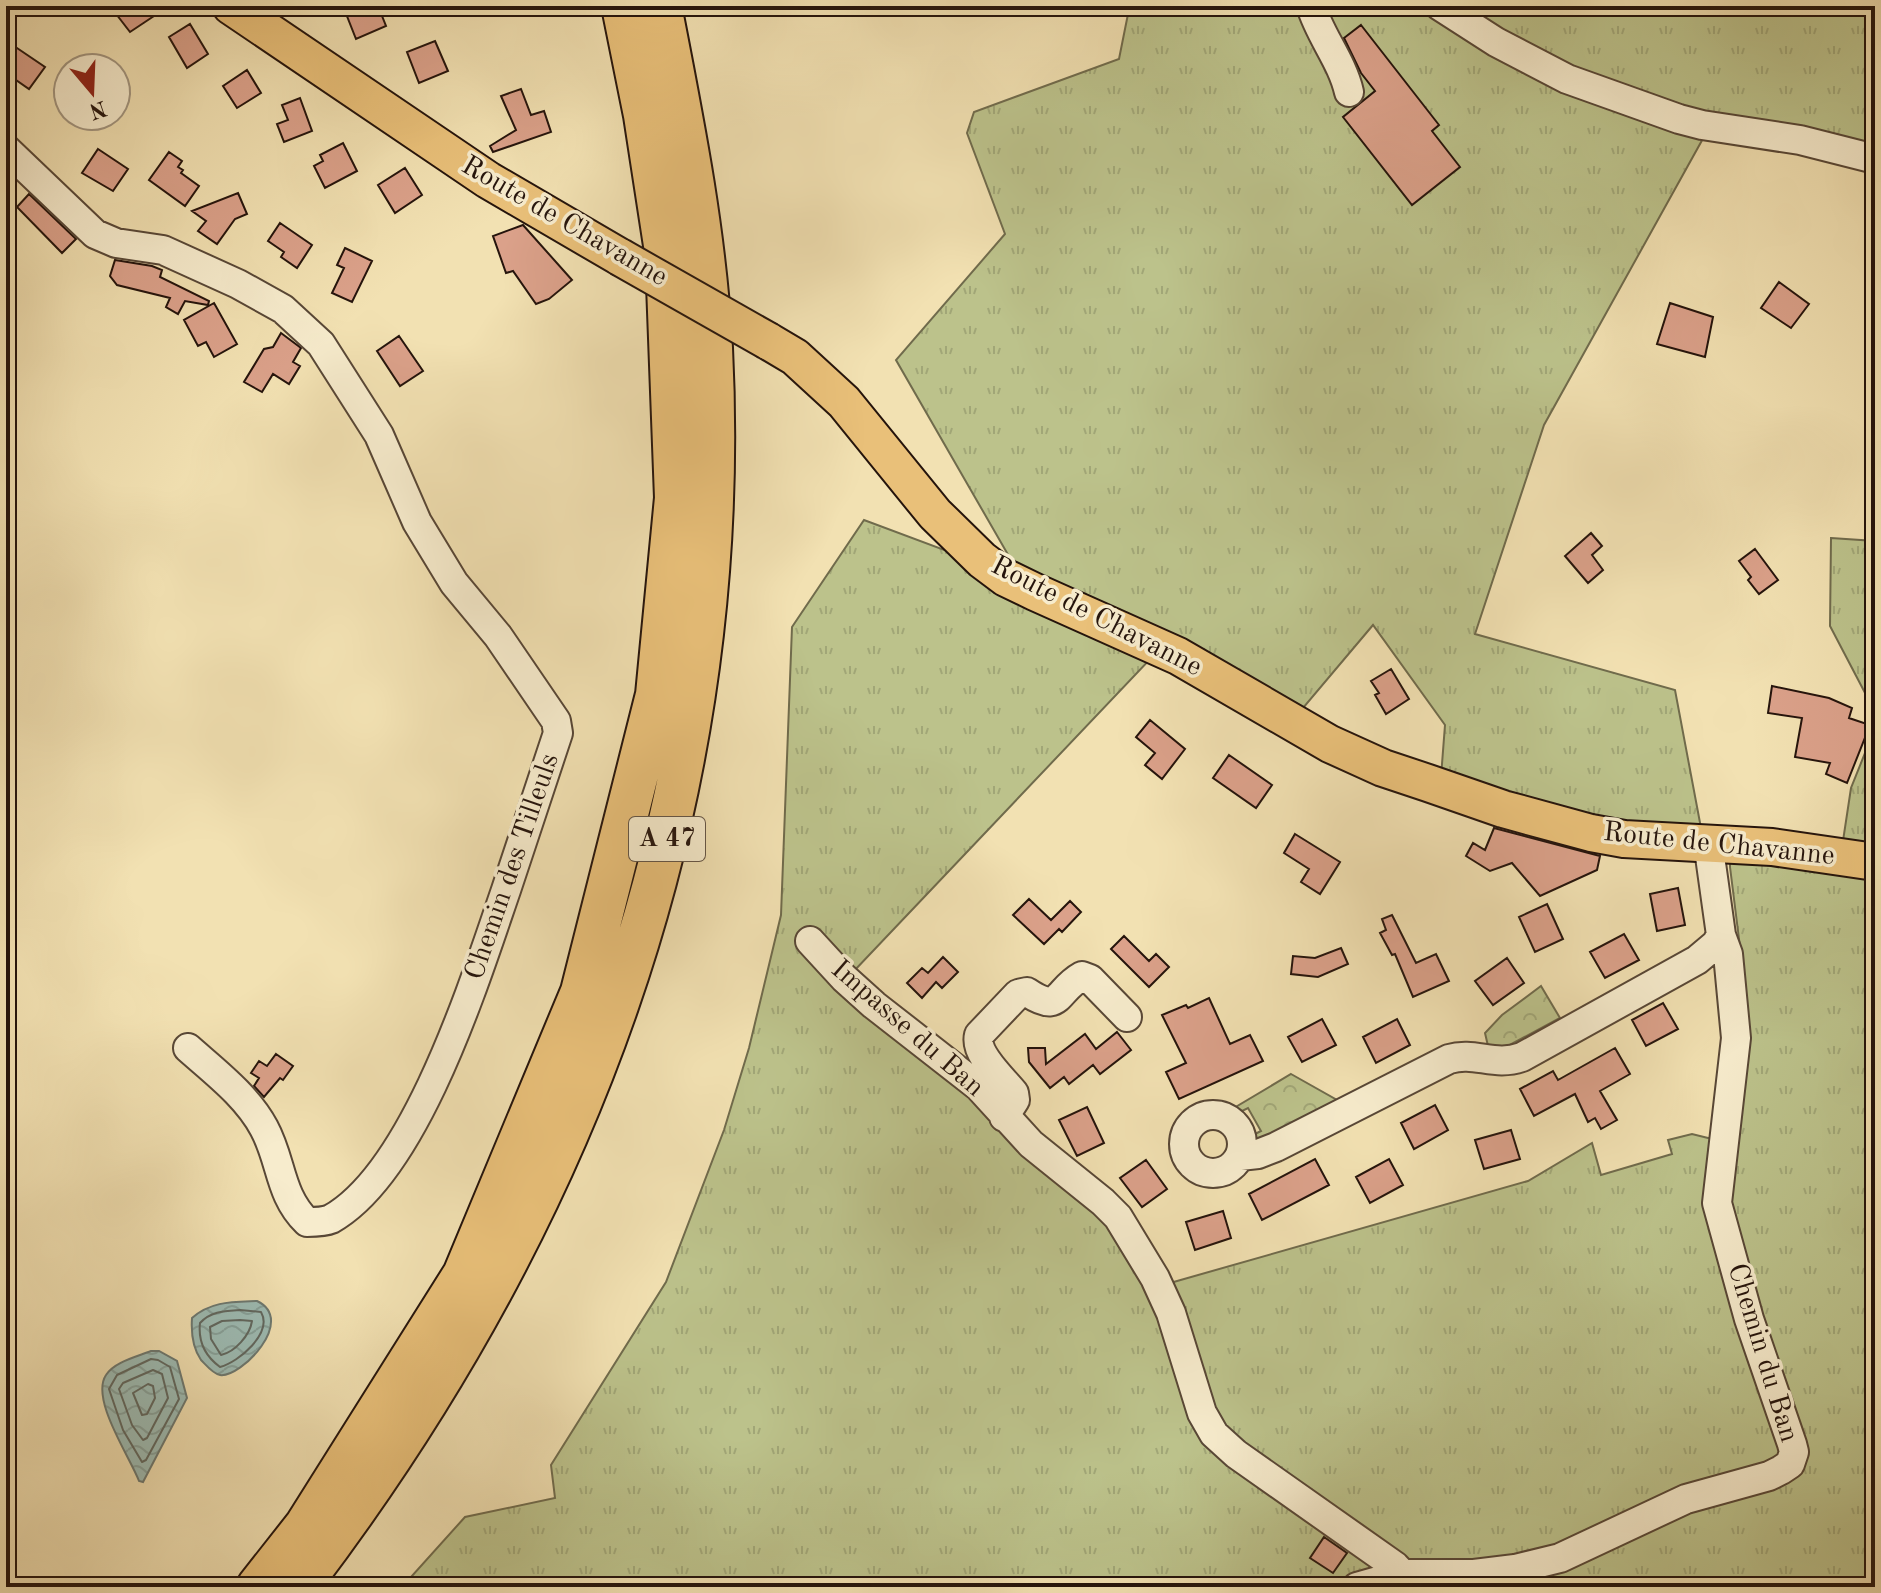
<svg xmlns="http://www.w3.org/2000/svg" width="1881" height="1593" viewBox="0 0 1881 1593" font-family="'Old Standard TT',serif">
<style>
.grass{fill:url(#grass-tufts);stroke:#706b4c;stroke-width:2}
.park{fill:url(#park-crowns);stroke:#706b4c;stroke-width:2}
.water{fill:url(#water-waves);stroke:#6d7971;stroke-width:2}
.lines{fill:none;stroke-linecap:round;stroke-linejoin:round}
.shore{stroke:#616860;stroke-width:2}
.building{fill:#dba18a;stroke:#25140c;stroke-width:2}
.minor-casing{stroke:#584736;stroke-width:32}
.major-casing{stroke:#25140c;stroke-width:40}
.highway-casing{stroke:#25140c;stroke-width:46}
.minor{stroke:#f7eccd;stroke-width:28}
.major{stroke:#e9c079;stroke-width:36}
.highway{stroke:#e9c079;stroke-width:42}
.major-bridge-casing{stroke:#25140c;stroke-width:40;stroke-linecap:butt}
.major-bridge{stroke:#e9c079;stroke-width:36}
.labels{text-anchor:middle;dominant-baseline:central;stroke-width:7;stroke-linejoin:round;paint-order:stroke}
.shield{fill:#f7eccd;stroke:#645546;stroke-width:2}
.shield-label{font-size:26px;font-weight:bold;fill:#25140c}
.street-label{font-size:28px;fill:#25140c;stroke:#f7eccd}
</style>
<defs>
<pattern id="grass-tufts" width="24" height="20" patternUnits="userSpaceOnUse" patternTransform="scale(2)"><rect width="24" height="20" fill="#bcc28b"/><path d="M3 7l-1-3M5 7V3M7 7l1-3M15 17l-1-3M17 17v-4M19 17l1-3" fill="none" stroke="#a1a677"/></pattern>
<pattern id="park-crowns" width="20" height="18" patternUnits="userSpaceOnUse" patternTransform="scale(2)"><rect width="20" height="18" fill="#bcc28b"/><path d="M2 6a3 3 0 1 1 6 0M12 15a3 3 0 1 1 6 0" fill="none" stroke="#a1a677"/></pattern>
<pattern id="water-waves" width="16" height="10" patternUnits="userSpaceOnUse" patternTransform="scale(2)"><rect width="16" height="10" fill="#9dbcb4"/><path d="M0 5q4-4 8 0t8 0" fill="none" stroke="#87a19a"/></pattern>
</defs>
<rect width="100%" height="100%" fill="#f2e1b2"/>
<filter id="stains"><feTurbulence type="fractalNoise" baseFrequency=".0025" numOctaves="4"/><feColorMatrix values="0 0 0 0 .2 0 0 0 0 .09 0 0 0 0 .02 0 0 0 .5 -.17"/></filter>
<radialGradient id="worn" r=".72"><stop offset=".6" stop-color="#630" stop-opacity="0"/><stop offset="1" stop-color="#630" stop-opacity=".3"/></radialGradient>
<path class="grass" d="M 1126,6 L 1875,6 L 1875,152 L 1715,117 L 1544,425 L 1475,634 L 1675,690 L 1701,828 L 1590,826 L 1441,777 L 1445,725 L 1373,625 L 1298,714 L 1172,636 L 853,972 L 1105,1211 L 1149,1289 L 1528,1181 L 1592,1143 L 1601,1175 L 1672,1154 L 1668,1140 L 1692,1134 L 1708,1138 L 1733,1137 L 1747,1003 L 1730,867 L 1730,830 L 1843,841 L 1851,788 L 1875,728 L 1875,1587 L 402,1587 L 465,1517 L 555,1498 L 551,1465 L 666,1282 L 724,1130 L 749,1048 L 781,915 L 792,627 L 864,520 L 1022,579 L 896,360 L 1005,234 L 967,133 L 974,112 L 1119,59 L 1129,9 Z
M 1831,538 L 1875,541 L 1875,712 L 1830,626 Z"/>
<path class="park" d="M 1541,986 L 1560,1018 L 1506,1047 L 1488,1046 L 1485,1033 L 1502,1015 Z
M 1291,1074 L 1337,1100 L 1340,1106 L 1256,1141 L 1253,1135 L 1261,1131 L 1248,1108 L 1238,1113 L 1234,1108 Z"/>
<path class="water" d="M 257,1301 C 297,1320 241,1378 220,1375 C 213,1374 206,1365 201,1360 C 192,1347 191,1333 192,1318 C 211,1301 233,1302 257,1301 Z
M 151,1351 L 159,1351 L 177,1361 L 187,1398 L 143,1482 L 139,1481 C 130,1457 90,1399 106,1375 C 114,1362 136,1357 151,1351 Z"/>
<g class="lines">
<path class="shore" d="M 240,1310 L 261,1312 C 273,1333 239,1362 220,1367 C 205,1356 198,1341 200,1323 C 211,1311 225,1311 240,1310 Z
M 240,1320 L 252,1321 C 250,1335 235,1352 221,1355 L 211,1339 L 210,1327 L 222,1321 Z
M 151,1359 L 158,1360 L 170,1367 L 179,1399 L 146,1460 L 142,1462 L 123,1430 L 109,1389 L 117,1375 Z
M 153,1370 L 162,1374 L 168,1398 L 147,1438 L 143,1440 L 132,1425 L 119,1389 L 123,1383 Z
M 148,1384 L 153,1386 L 155,1398 L 147,1414 L 142,1415 L 133,1393 Z"/>
</g>
<path class="building" d="M 110,6 L 148,6 L 154,16 L 130,32 Z
M 343,6 L 378,6 L 386,26 L 356,39 Z
M 190,24 L 208,54 L 187,68 L 169,37 Z
M 1361,25 L 1439,125 L 1432,131 L 1460,167 L 1412,205 L 1343,117 L 1375,91 L 1361,73 L 1344,38 Z
M 435,41 L 448,71 L 419,83 L 407,52 Z
M 14,46 L 45,67 L 29,89 L 6,73 L 6,57 Z
M 247,70 L 261,93 L 237,108 L 223,86 Z
M 521,89 L 531,115 L 544,111 L 551,132 L 493,152 L 490,146 L 516,130 L 501,96 Z
M 300,98 L 312,131 L 284,142 L 277,124 L 288,120 L 282,105 Z
M 343,143 L 357,171 L 325,188 L 314,166 L 323,161 L 320,155 Z
M 98,149 L 128,169 L 113,191 L 82,173 Z
M 169,152 L 182,161 L 178,167 L 183,170 L 181,173 L 199,186 L 185,206 L 149,180 Z
M 405,168 L 422,195 L 395,213 L 378,185 Z
M 238,193 L 247,214 L 235,219 L 217,244 L 198,231 L 206,221 L 192,211 Z
M 29,194 L 76,239 L 62,253 L 17,207 Z
M 280,223 L 312,245 L 297,268 L 281,257 L 284,252 L 268,241 Z
M 523,225 L 572,280 L 549,299 L 536,304 L 513,271 L 506,273 L 493,236 Z
M 345,248 L 372,261 L 352,302 L 332,293 L 344,268 L 337,265 Z
M 115,260 L 152,266 L 162,270 L 160,277 L 209,301 L 208,305 L 185,301 L 178,314 L 166,307 L 170,298 L 117,285 L 110,276 Z
M 1779,282 L 1809,304 L 1791,328 L 1761,308 Z
M 214,303 L 237,344 L 214,357 L 206,342 L 198,346 L 184,320 Z
M 1670,303 L 1713,317 L 1705,357 L 1657,344 Z
M 281,333 L 301,348 L 293,362 L 300,366 L 289,384 L 273,374 L 262,392 L 244,382 L 264,349 L 273,347 Z
M 399,336 L 423,371 L 400,386 L 377,351 Z
M 1591,533 L 1602,546 L 1592,555 L 1603,570 L 1588,583 L 1565,556 Z
M 1755,549 L 1778,580 L 1759,594 L 1748,580 L 1751,577 L 1739,561 Z
M 1391,669 L 1409,699 L 1386,714 L 1375,695 L 1379,693 L 1371,681 Z
M 1772,686 L 1829,698 L 1852,708 L 1849,718 L 1870,725 L 1847,783 L 1826,774 L 1830,763 L 1795,757 L 1802,718 L 1768,713 Z
M 1150,720 L 1185,749 L 1162,779 L 1145,765 L 1155,753 L 1136,737 Z
M 1229,755 L 1272,785 L 1256,808 L 1213,778 Z
M 1494,828 L 1600,856 L 1597,870 L 1540,896 L 1512,863 L 1490,871 L 1466,856 L 1473,843 L 1485,850 Z
M 1295,834 L 1340,862 L 1320,894 L 1301,882 L 1309,869 L 1284,853 Z
M 1678,888 L 1685,925 L 1657,931 L 1650,894 Z
M 1029,899 L 1051,920 L 1070,901 L 1081,912 L 1062,932 L 1059,929 L 1044,944 L 1013,915 Z
M 1547,904 L 1563,939 L 1535,952 L 1519,917 Z
M 1392,915 L 1416,963 L 1436,954 L 1449,981 L 1413,997 L 1395,954 L 1392,955 L 1380,933 L 1386,930 L 1382,919 Z
M 1624,934 L 1639,960 L 1605,978 L 1590,952 Z
M 1124,936 L 1149,961 L 1156,954 L 1169,967 L 1149,987 L 1111,949 Z
M 1341,948 L 1348,964 L 1318,977 L 1291,974 L 1293,956 L 1315,958 Z
M 943,957 L 958,972 L 942,988 L 936,982 L 922,998 L 907,983 L 922,968 L 928,973 Z
M 1507,958 L 1524,983 L 1493,1005 L 1475,981 Z
M 1209,998 L 1230,1044 L 1250,1035 L 1263,1061 L 1179,1099 L 1166,1072 L 1186,1063 L 1162,1015 L 1186,1005 L 1188,1008 Z
M 1663,1003 L 1678,1029 L 1646,1046 L 1632,1020 Z
M 1322,1019 L 1336,1045 L 1302,1062 L 1288,1037 Z
M 1397,1019 L 1410,1045 L 1376,1063 L 1363,1037 Z
M 1117,1032 L 1131,1050 L 1100,1074 L 1093,1065 L 1069,1084 L 1064,1077 L 1050,1088 L 1029,1062 L 1028,1048 L 1045,1048 L 1046,1064 L 1085,1034 L 1096,1049 Z
M 1615,1048 L 1630,1074 L 1600,1091 L 1617,1120 L 1601,1129 L 1595,1118 L 1588,1122 L 1575,1094 L 1534,1116 L 1520,1089 L 1553,1071 L 1558,1080 Z
M 276,1054 L 293,1066 L 283,1080 L 280,1078 L 264,1097 L 254,1086 L 259,1078 L 251,1073 L 259,1061 L 267,1066 Z
M 1435,1105 L 1448,1130 L 1414,1149 L 1401,1123 Z
M 1087,1107 L 1104,1143 L 1077,1156 L 1059,1120 Z
M 1511,1130 L 1520,1159 L 1484,1169 L 1475,1140 Z
M 1315,1159 L 1329,1185 L 1262,1220 L 1249,1194 Z
M 1389,1159 L 1403,1185 L 1370,1203 L 1356,1177 Z
M 1146,1160 L 1167,1189 L 1142,1207 L 1120,1178 Z
M 1223,1211 L 1231,1238 L 1195,1250 L 1186,1222 Z
M 1324,1537 L 1347,1553 L 1333,1573 L 1310,1558 Z"/>
<g class="lines">
<g class="minor-casing">
<path id="minor" d="M 1311,6 C 1320,36 1342,61 1349,92
M 1440,6 L 1496,42 L 1567,79 L 1679,119 L 1702,125 L 1800,140 L 1875,159
M 6,149 L 95,234 L 116,243 L 163,250 L 238,284 L 283,309 L 321,344 L 379,435 L 417,522 L 454,583 L 498,636 L 556,721 L 558,733 C 541,785 523,838 506,890 C 475,980 416,1171 331,1219 C 324,1222 315,1222 307,1222 C 279,1195 282,1161 264,1128 C 247,1096 215,1072 188,1048
M 810,941 L 844,978 L 874,1005 L 979,1087 L 1031,1144 L 1103,1202 L 1118,1217 L 1155,1278 L 1171,1313 L 1202,1413 L 1214,1434 L 1236,1454 L 1395,1566 L 1412,1584
M1184 1144a29 29 0 1 1 58 0a29 29 0 1 1-58 0Z
M 1004,1117 L 1015,1100 L 1014,1093 C 1002,1078 974,1054 979,1035 L 1018,994 L 1027,992 C 1061,1015 1055,991 1082,976 L 1090,979 L 1127,1017
M 1240,1156 L 1258,1154 L 1276,1147 L 1449,1059 C 1475,1051 1494,1067 1522,1057 L 1697,960 L 1716,944 L 1721,935 L 1708,842
M 1357,1587 L 1403,1574 L 1474,1574 L 1515,1569 L 1560,1558 L 1686,1499 L 1769,1476 L 1781,1470 L 1790,1464 L 1794,1452 L 1792,1444 L 1749,1319 L 1717,1203 L 1736,1038 L 1728,954 L 1721,935"/>
</g>
<g class="major-casing">
<path id="major" d="M 231,6 L 488,180 L 620,257
M 768,341 L 795,357 L 844,402 L 935,514 L 982,560 L 1006,578 L 1035,592 L 1178,656 L 1330,744 L 1383,768 L 1428,783 L 1503,809 L 1591,833 L 1624,839 L 1772,847 L 1875,862"/>
</g>
<g class="highway-casing">
<path id="highway" d="M 258,1587 L 306,1526 L 464,1275 L 582,992 L 657,695 L 676,498 L 667,258 L 645,115 L 623,6
M 298,1587 C 576,1223 734,810 711,348 C 705,233 682,119 660,6"/>
</g>
<use href="#minor" class="minor"/>
<use href="#major" class="major"/>
<use href="#highway" class="highway"/>
<g class="major-bridge-casing">
<path id="major-bridge" d="M 620,257 L 768,341"/>
</g>
<use href="#major-bridge" class="major-bridge"/>
</g>
<g class="labels">
<rect class="shield" x="629" y="817" width="76" height="44" rx="6"/>
<g class="shield-label">
<text x="667" y="839">A 47</text>
</g>
<g class="street-label">
<text transform="translate(564 222) rotate(30)">Route de Chavanne</text>
<text transform="translate(1096 617) rotate(27)">Route de Chavanne</text>
<text transform="translate(1719 845) rotate(6)">Route de Chavanne</text>
<text transform="translate(513 867) rotate(-71)">Chemin des Tilleuls</text>
<text transform="translate(907 1029) rotate(41)">Impasse du Ban</text>
<text transform="translate(1762 1353) rotate(73)">Chemin du Ban</text>
</g>
</g>
<rect width="1881" height="1593" fill="none" stroke="#f2e1b2" stroke-width="32"/>
<rect x="8" y="8" width="1865" height="1577" fill="none" stroke="#25140c" stroke-width="4"/>
<rect x="16" y="16" width="1849" height="1561" fill="none" stroke="#25140c" stroke-width="2"/>
<g transform="translate(92 92) rotate(161)"><circle r="38" fill="#f7eccd" stroke="#a39680" stroke-width="2"/>
<path d="M0-6L14 30L0 20L-14 30Z" fill="#8f2418"/>
<text y="-12" font-size="22" font-weight="bold" text-anchor="middle" fill="#25140c">N</text>
</g>
<rect width="100%" height="100%" filter="url(#stains)"/>
<rect width="100%" height="100%" fill="url(#worn)"/>
</svg>
